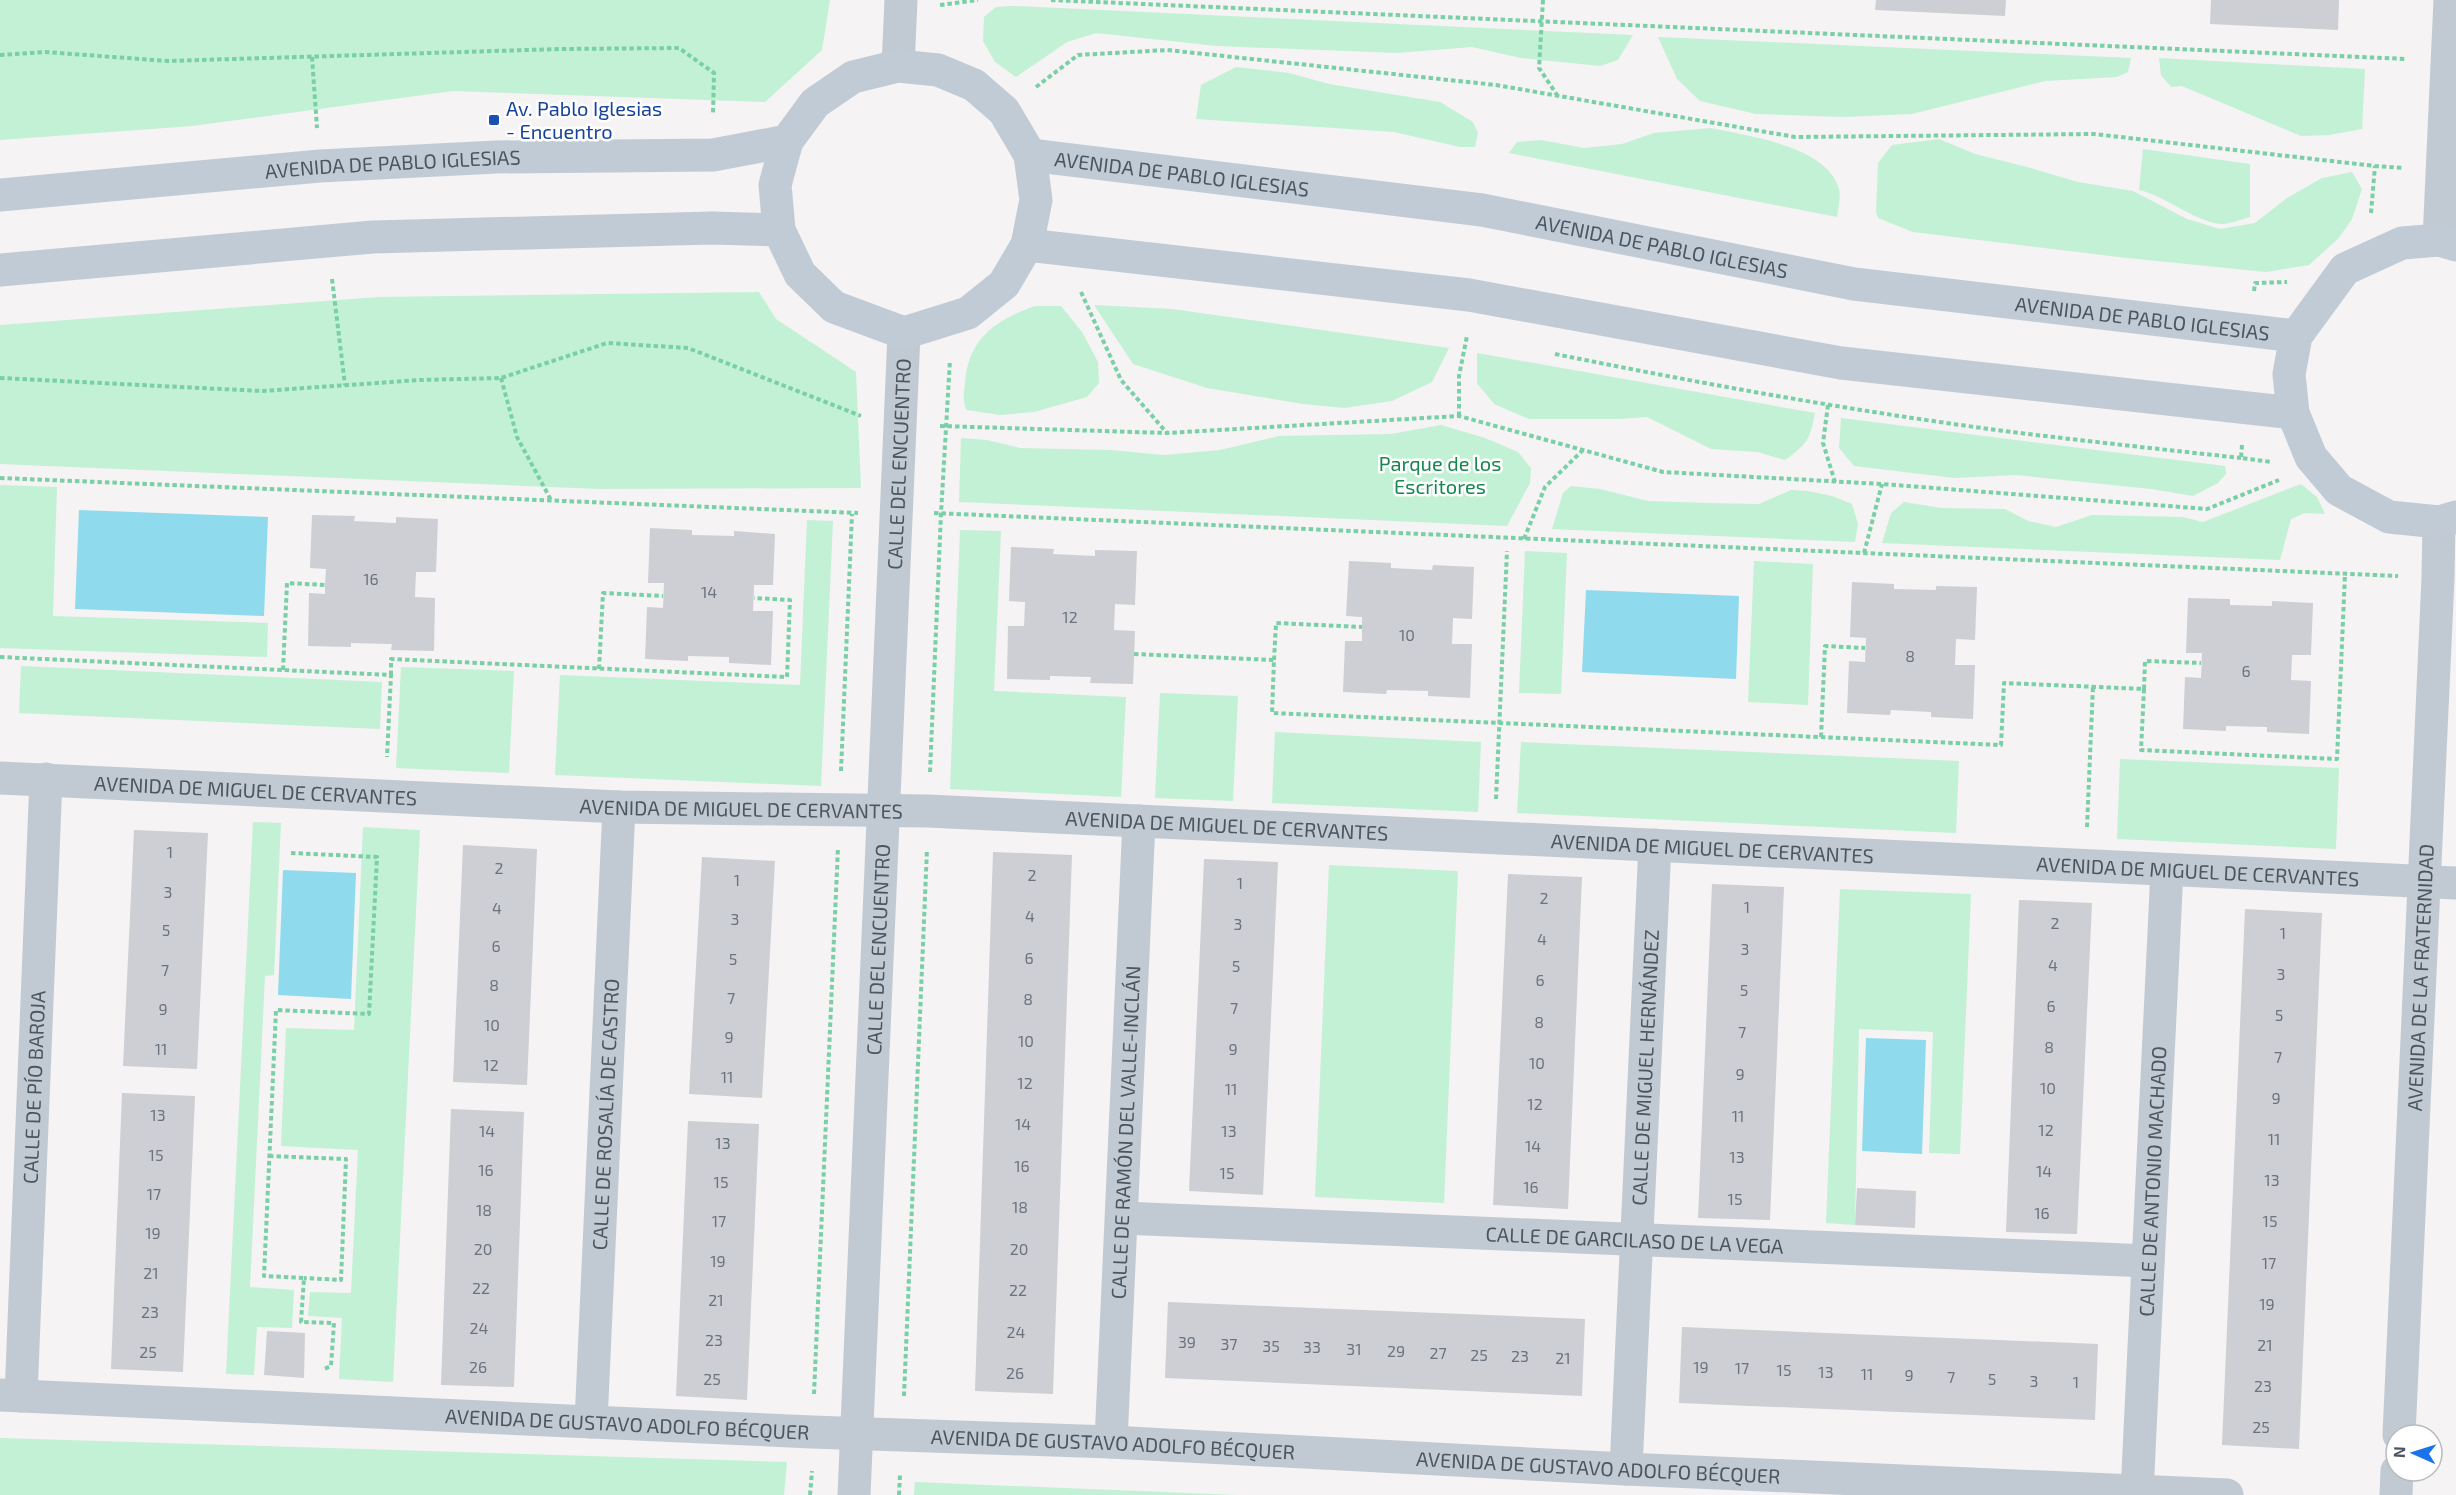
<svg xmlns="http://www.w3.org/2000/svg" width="2456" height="1495" viewBox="0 0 2456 1495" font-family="'Exo 2',sans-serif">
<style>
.green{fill:#c3f1d5}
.water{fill:#90daee}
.building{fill:#cdcfd5}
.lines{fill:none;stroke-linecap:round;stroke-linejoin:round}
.path{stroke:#7ad0a6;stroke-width:4;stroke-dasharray:4.5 3;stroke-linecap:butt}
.minor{stroke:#c1cad2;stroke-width:33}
.secondary{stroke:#c1cbd6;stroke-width:33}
.transit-dot{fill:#1a4fb4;stroke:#fff;stroke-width:2}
.labels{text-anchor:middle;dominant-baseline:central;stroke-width:5;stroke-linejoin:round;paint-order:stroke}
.number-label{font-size:16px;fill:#6b747e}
.transit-label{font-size:20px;fill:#164399;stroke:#fff;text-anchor:start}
.street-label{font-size:20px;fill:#4a5661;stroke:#fff}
.park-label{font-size:20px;fill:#17864f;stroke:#fff}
</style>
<rect width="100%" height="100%" fill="#f5f3f3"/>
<path class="green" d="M 0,0 L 830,0 L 822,50 L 765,102 L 453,91 L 192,126 L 0,140 Z
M 1014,6 L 1633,35 L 1618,60 L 1600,66 L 1521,58 L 1472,47 L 1397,53 L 1217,46 L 1096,33 L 1067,42 L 1016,77 L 995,62 L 983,41 L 984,17 L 996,7 Z
M 1658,37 L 2131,58 L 2128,72 L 2117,77 L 2045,81 L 1912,114 L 1843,117 L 1756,114 L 1700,101 L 1677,79 Z
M 2159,58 L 2365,69 L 2362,129 L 2330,135 L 2301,136 L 2182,86 L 2171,87 L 2161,75 Z
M 1236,67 L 1289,73 L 1329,84 L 1440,102 L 1473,122 L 1478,133 L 1475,147 L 1460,147 L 1394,132 L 1196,119 L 1201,85 Z
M 1711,128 C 1748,136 1827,146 1839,189 C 1841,197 1838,209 1837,217 L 1509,153 L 1517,142 L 1541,140 L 1584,148 L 1622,144 L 1654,133 Z
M 1939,139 L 1975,154 L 2027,167 L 2078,182 L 2133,191 L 2187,219 L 2220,229 L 2255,223 L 2287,198 L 2322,178 L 2352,172 L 2362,189 L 2352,219 L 2338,239 L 2309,265 L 2266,272 L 2127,258 L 1913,232 L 1878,218 L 1876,212 L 1878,163 L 1892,145 Z
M 2143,149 L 2250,164 L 2250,217 C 2242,219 2231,224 2222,224 C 2197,223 2166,196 2139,190 Z
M 759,292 L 776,319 L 856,372 L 861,488 L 599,489 L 0,464 L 0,325 L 378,297 Z
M 1094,305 L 1172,309 L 1449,348 L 1432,382 L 1392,401 L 1344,408 L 1303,404 L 1207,388 L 1133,364 Z
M 1035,306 L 1061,306 L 1082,332 L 1098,362 L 1099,383 L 1087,397 L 1034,412 L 1000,415 L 967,410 C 962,401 964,393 965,383 C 968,339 995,320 1035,306 Z
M 1477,353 L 1815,413 C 1810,440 1807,444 1785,460 L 1757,452 L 1711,449 L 1647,417 L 1619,419 L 1529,419 L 1494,404 L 1477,383 Z
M 1841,418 L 2225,466 L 2226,474 L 2218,483 L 2193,496 L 2151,489 L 2016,475 L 1954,478 L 1854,466 L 1839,448 Z
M 1441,425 L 1485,438 L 1518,452 L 1531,468 L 1530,483 L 1507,526 L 959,502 L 961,438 L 987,440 L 1020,448 L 1110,450 L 1164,455 L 1220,450 L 1279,436 L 1391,434 Z
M 2301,484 L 2317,497 L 2325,514 L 2305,513 L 2291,519 L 2280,560 L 1882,543 L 1891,513 L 1904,502 L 1941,508 L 2005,509 L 2028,521 L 2056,527 L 2092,515 L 2183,517 L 2203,522 Z
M 0,485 L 57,487 L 53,616 L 268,623 L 267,657 L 0,648 Z
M 1571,486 L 1600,489 L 1648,501 L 1709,503 L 1759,504 L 1791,490 L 1808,491 L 1832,496 L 1852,504 L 1858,524 L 1855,542 L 1552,529 L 1563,493 Z
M 807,520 L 833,521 L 821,786 L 555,775 L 560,675 L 800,685 Z
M 960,530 L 1001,531 L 994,691 L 1126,697 L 1121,797 L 950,789 Z
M 1525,551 L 1567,553 L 1561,694 L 1519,693 Z
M 1754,561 L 1813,564 L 1808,705 L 1748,702 Z
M 21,666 L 382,682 L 380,729 L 19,713 Z
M 401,667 L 514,671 L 509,773 L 396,768 Z
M 1160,693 L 1238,696 L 1233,801 L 1155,798 Z
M 1275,732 L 1481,742 L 1478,812 L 1272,803 Z
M 1521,742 L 1959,761 L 1956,833 L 1517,813 Z
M 2120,759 L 2339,768 L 2336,849 L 2117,839 Z
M 253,822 L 281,823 L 274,975 L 265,976 L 250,1287 L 294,1290 L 292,1328 L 257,1327 L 254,1375 L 226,1374 Z
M 363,827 L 420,830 L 393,1382 L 339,1379 L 342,1318 L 308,1316 L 310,1292 L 351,1293 L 358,1150 L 281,1146 L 286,1028 L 354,1030 Z
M 1329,865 L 1458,871 L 1444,1203 L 1315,1197 Z
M 1840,889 L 1971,894 L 1960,1154 L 1929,1153 L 1933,1032 L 1859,1029 L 1855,1225 L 1826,1223 Z
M 0,1438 L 787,1462 L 784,1495 L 0,1495 Z
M 915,1482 L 1237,1495 L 914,1495 Z"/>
<path class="water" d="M 79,510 L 268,517 L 264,616 L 75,609 Z
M 1586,590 L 1739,596 L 1736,679 L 1582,672 Z
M 283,870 L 356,873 L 351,999 L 278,995 Z
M 1866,1038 L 1926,1040 L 1922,1154 L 1862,1151 Z"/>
<path class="building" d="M 1876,0 L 2006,0 L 2005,16 L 1875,10 Z
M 2211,0 L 2339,0 L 2338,30 L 2210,24 Z
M 312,515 L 355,516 L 354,521 L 396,523 L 396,517 L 438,519 L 436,572 L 416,572 L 415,597 L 435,598 L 434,651 L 391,650 L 392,644 L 351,643 L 351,647 L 308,646 L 309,593 L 325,594 L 325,585 L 326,569 L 310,568 Z
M 650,528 L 692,530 L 692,535 L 734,536 L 734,531 L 775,534 L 773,585 L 754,585 L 753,611 L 773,611 L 771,665 L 729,663 L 729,657 L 688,656 L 688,661 L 645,659 L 647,607 L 663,608 L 664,583 L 648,583 Z
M 1011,547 L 1054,549 L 1053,554 L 1095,556 L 1095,550 L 1137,551 L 1135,605 L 1115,604 L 1114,630 L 1135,631 L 1133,684 L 1090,683 L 1091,677 L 1050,676 L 1050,680 L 1007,679 L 1008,626 L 1024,626 L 1025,602 L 1009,601 Z
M 1349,561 L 1391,563 L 1391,568 L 1432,570 L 1433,565 L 1474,567 L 1472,619 L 1453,618 L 1452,644 L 1472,644 L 1470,698 L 1428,696 L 1428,691 L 1387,690 L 1386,694 L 1343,692 L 1345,641 L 1362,641 L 1362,617 L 1346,616 Z
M 1852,582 L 1894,584 L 1894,589 L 1936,590 L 1936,586 L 1977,587 L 1975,640 L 1956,639 L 1955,665 L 1975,665 L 1973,719 L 1931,717 L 1931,712 L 1891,710 L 1890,715 L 1847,713 L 1849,661 L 1865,662 L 1866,638 L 1850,637 Z
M 2188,598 L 2230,599 L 2230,605 L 2272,606 L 2272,601 L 2313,603 L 2311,655 L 2292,655 L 2291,680 L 2311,681 L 2309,734 L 2267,732 L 2267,727 L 2226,726 L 2226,731 L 2183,729 L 2185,677 L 2201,678 L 2202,653 L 2186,653 Z
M 134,830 L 208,833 L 197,1069 L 123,1066 Z
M 463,845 L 537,849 L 527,1085 L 453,1082 Z
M 993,852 L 1072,855 L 1053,1394 L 975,1391 Z
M 702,857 L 775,861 L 762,1098 L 689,1094 Z
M 1204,859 L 1278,862 L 1263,1195 L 1189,1191 Z
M 1508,874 L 1582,877 L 1568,1209 L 1493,1205 Z
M 1712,884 L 1784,887 L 1770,1220 L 1698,1218 Z
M 2019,900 L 2092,903 L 2077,1234 L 2006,1232 Z
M 2245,909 L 2322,913 L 2299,1449 L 2222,1445 Z
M 122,1093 L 195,1096 L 183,1372 L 111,1369 Z
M 451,1109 L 524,1112 L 514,1387 L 441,1385 Z
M 688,1121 L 759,1124 L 747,1400 L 676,1396 Z
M 1857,1188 L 1916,1191 L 1915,1228 L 1855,1225 Z
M 1168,1302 L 1585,1319 L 1582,1396 L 1165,1378 Z
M 1682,1327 L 2098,1344 L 2095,1420 L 1679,1403 Z
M 267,1331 L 305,1333 L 304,1378 L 264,1375 Z"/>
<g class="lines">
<path class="path" d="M 1051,0 L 2407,59
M 1543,0 L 1539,68 L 1557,95
M 940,5 L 978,0
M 0,55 L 45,52 L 168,61 L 560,49 L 679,48 L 714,73 L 713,114
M 312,57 L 317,128
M 1036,87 L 1078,55 L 1167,50 L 1496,85 L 1795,137 L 2094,134 L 2375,166 L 2404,168
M 2371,213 L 2375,166
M 332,279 L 345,385
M 2254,291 L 2255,283 L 2287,282
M 1081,292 L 1121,380 L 1167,433
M 1555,354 C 1709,385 1864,413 2020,433 C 2094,442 2168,450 2241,458
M 0,378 L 262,391 L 420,380 L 501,378 L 607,343 L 688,348 L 861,416
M 501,378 L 517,437 L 551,500
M 1828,405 L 1823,443 L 1835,482
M 1459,416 L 1459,376 L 1467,336
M 940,426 L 1167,433 L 1459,416 L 1663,472 L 1882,484 L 2207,509 L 2279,480
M 2242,445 L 2241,458 L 2272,462
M 0,478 L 858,513
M 934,513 L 2398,576
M 1524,539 L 1545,487 L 1583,450
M 1864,553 L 1882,484
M 1134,654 L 1274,660 L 1272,713 L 2001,745 L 2004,683 L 2144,689 L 2141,750 L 2337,759 L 2345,574
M 0,657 L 391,675 L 387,757
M 1274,660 L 1276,623 L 1362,627
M 599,669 L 603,593 L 663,596
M 283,670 L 287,583 L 325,585
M 391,675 L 391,659 L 787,677 L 790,600 L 754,598
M 2144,689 L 2145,661 L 2201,663
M 1821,737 L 1825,646 L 1865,648
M 841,771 L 852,514
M 930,772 L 941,513 L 950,360
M 1496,799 L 1507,551
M 2087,827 L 2093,686
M 291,853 L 377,857 L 369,1014 L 276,1010 L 264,1276 L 304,1278 L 301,1322 L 334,1323 L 331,1366 L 324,1369
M 269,1156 L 346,1159 L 341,1280 L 304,1278
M 814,1394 L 838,847
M 904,1396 L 927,849
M 810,1495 L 812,1471
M 899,1495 L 900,1475"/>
<g class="minor">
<path d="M 898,66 L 901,0"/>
<path d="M 2439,240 L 2450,0"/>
<path id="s1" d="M 0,778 L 619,807 L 928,811 L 2456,883"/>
<path id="s2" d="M 1122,1218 L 2148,1261"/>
<path id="s3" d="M 0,1395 L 812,1432 L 1111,1442 L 1626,1469 L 2227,1495"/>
<path id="s4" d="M 21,1396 L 46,779"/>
<path id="s5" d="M 591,1422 L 619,807"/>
<path id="s6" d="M 2399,1435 L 2438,578 L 2439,522"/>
<path id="s7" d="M 1111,1442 L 1139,821"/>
<path id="s8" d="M 1626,1469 L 1655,845"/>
<path id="s9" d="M 2137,1493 L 2167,870"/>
<path id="s10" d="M 854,1495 L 904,333"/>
<path d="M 2396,1495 L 2397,1471"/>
</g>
<g class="secondary">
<path d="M 898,66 L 938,70 L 974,85 L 1004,111 L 1030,155 L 1036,200 L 1027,245 L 1004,284 L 968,313 L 904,333 L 834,307 L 800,274 L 779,230 L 775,185 L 787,141 L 815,103 L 853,77 Z"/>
<path id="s11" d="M 1030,155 L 1482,210 L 1854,284 L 2296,336"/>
<path id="s12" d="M 0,195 L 320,166 L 496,157 L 713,155 L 787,141"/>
<path d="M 1027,245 L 1469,295 L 1841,363 L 2293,413"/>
<path d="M 2456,245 L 2439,240 L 2402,243 L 2345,269 L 2296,336 L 2289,374 L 2293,413 L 2311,457 L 2339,490 L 2389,517 L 2439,522 L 2456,517"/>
<path d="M 0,270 L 373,237 L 712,228 L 779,230"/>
</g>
</g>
<rect class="transit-dot" x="488" y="114" width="12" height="12" rx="3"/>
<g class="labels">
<g class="number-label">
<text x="371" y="578">16</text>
<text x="709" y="591">14</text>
<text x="1070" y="616">12</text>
<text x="1407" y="634">10</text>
<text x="1910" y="655">8</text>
<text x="2246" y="670">6</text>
<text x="170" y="851">1</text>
<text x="499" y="867">2</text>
<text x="1032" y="874">2</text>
<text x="737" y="879">1</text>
<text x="1240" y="882">1</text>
<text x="168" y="891">3</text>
<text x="1544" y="897">2</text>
<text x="1747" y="906">1</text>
<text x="497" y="907">4</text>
<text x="1030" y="915">4</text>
<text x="735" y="918">3</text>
<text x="2055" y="922">2</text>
<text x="1238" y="923">3</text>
<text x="166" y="929">5</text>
<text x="2283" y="932">1</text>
<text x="1542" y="938">4</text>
<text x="496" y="945">6</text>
<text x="1745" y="948">3</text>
<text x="1029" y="957">6</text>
<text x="733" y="958">5</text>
<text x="2053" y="964">4</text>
<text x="1236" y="965">5</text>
<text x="165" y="969">7</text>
<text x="2281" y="973">3</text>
<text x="1540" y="979">6</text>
<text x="494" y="984">8</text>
<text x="1744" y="989">5</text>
<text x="731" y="997">7</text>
<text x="1028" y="998">8</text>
<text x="2051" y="1005">6</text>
<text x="1234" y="1007">7</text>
<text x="163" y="1008">9</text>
<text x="2279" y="1014">5</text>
<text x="1539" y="1021">8</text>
<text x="492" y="1024">10</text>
<text x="1742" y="1031">7</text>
<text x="729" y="1036">9</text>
<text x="1026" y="1040">10</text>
<text x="2049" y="1046">8</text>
<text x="161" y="1048">11</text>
<text x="1233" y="1048">9</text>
<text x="2278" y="1056">7</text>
<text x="1537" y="1062">10</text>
<text x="491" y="1064">12</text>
<text x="1740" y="1073">9</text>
<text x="727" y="1076">11</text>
<text x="1025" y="1082">12</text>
<text x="2048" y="1087">10</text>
<text x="1231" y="1088">11</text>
<text x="2276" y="1097">9</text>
<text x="1535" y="1103">12</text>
<text x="158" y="1114">13</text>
<text x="1738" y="1115">11</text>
<text x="1023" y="1123">14</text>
<text x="2046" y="1129">12</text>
<text x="487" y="1130">14</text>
<text x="1229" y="1130">13</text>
<text x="2274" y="1138">11</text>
<text x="723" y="1142">13</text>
<text x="1533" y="1145">14</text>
<text x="156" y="1154">15</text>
<text x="1737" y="1156">13</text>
<text x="1022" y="1165">16</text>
<text x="486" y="1169">16</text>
<text x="2044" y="1170">14</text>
<text x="1227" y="1172">15</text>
<text x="2272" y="1179">13</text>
<text x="721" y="1181">15</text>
<text x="1531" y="1186">16</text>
<text x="154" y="1193">17</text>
<text x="1735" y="1198">15</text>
<text x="1020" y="1206">18</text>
<text x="484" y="1209">18</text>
<text x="2042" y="1212">16</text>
<text x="719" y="1220">17</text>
<text x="2270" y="1220">15</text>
<text x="153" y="1232">19</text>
<text x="483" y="1248">20</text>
<text x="1019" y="1248">20</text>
<text x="718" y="1260">19</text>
<text x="2269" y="1262">17</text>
<text x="151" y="1272">21</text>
<text x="481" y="1287">22</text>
<text x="1018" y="1289">22</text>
<text x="716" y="1299">21</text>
<text x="2267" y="1303">19</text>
<text x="150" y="1311">23</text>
<text x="479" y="1327">24</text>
<text x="1016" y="1331">24</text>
<text x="714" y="1339">23</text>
<text x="1187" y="1341">39</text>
<text x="1229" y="1343">37</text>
<text x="2265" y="1344">21</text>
<text x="1271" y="1345">35</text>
<text x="1312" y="1346">33</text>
<text x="1354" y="1348">31</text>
<text x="1396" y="1350">29</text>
<text x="148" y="1351">25</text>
<text x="1438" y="1352">27</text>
<text x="1479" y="1354">25</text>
<text x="1520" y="1355">23</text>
<text x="1563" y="1357">21</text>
<text x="478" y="1366">26</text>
<text x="1701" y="1366">19</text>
<text x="1742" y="1367">17</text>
<text x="1784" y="1369">15</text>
<text x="1826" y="1371">13</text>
<text x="1015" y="1372">26</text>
<text x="1867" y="1373">11</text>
<text x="1909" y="1374">9</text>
<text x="1951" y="1376">7</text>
<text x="712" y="1378">25</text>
<text x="1992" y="1378">5</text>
<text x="2034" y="1380">3</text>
<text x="2076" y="1381">1</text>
<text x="2263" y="1385">23</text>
<text x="2261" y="1426">25</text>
</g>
<g class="transit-label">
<text x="506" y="108">Av. Pablo Iglesias<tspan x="506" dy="23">- Encuentro</tspan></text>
</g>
<g class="street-label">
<text stroke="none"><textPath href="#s12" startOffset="394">AVENIDA DE PABLO IGLESIAS</textPath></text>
<text stroke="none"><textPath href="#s11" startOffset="153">AVENIDA DE PABLO IGLESIAS</textPath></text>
<text stroke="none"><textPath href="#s11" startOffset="639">AVENIDA DE PABLO IGLESIAS</textPath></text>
<text stroke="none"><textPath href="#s11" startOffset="1125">AVENIDA DE PABLO IGLESIAS</textPath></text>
<text stroke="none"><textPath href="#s10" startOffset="1032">CALLE DEL ENCUENTRO</textPath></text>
<text stroke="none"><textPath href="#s1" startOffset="256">AVENIDA DE MIGUEL DE CERVANTES</textPath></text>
<text stroke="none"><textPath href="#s1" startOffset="742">AVENIDA DE MIGUEL DE CERVANTES</textPath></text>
<text stroke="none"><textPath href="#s1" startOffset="1228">AVENIDA DE MIGUEL DE CERVANTES</textPath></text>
<text stroke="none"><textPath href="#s1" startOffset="1714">AVENIDA DE MIGUEL DE CERVANTES</textPath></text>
<text stroke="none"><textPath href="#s1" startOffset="2200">AVENIDA DE MIGUEL DE CERVANTES</textPath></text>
<text stroke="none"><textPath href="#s10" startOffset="546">CALLE DEL ENCUENTRO</textPath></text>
<text stroke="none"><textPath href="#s6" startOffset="458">AVENIDA DE LA FRATERNIDAD</textPath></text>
<text stroke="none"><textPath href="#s8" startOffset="402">CALLE DE MIGUEL HERNÁNDEZ</textPath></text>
<text stroke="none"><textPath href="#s4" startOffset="309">CALLE DE PÍO BAROJA</textPath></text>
<text stroke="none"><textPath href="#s5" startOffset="308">CALLE DE ROSALÍA DE CASTRO</textPath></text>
<text stroke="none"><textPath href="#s7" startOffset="310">CALLE DE RAMÓN DEL VALLE-INCLÁN</textPath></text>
<text stroke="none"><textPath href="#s9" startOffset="312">CALLE DE ANTONIO MACHADO</textPath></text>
<text stroke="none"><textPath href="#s2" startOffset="513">CALLE DE GARCILASO DE LA VEGA</textPath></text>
<text stroke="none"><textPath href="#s3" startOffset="628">AVENIDA DE GUSTAVO ADOLFO BÉCQUER</textPath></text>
<text stroke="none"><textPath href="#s3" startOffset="1114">AVENIDA DE GUSTAVO ADOLFO BÉCQUER</textPath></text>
<text stroke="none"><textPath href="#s3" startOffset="1600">AVENIDA DE GUSTAVO ADOLFO BÉCQUER</textPath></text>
</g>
<g class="park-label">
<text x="1440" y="463">Parque de los<tspan x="1440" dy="23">Escritores</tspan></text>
</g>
</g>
<g transform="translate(2414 1453) rotate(273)"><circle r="28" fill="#ffffff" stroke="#b7bbc0" stroke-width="1.5"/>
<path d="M0-4.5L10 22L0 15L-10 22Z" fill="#1a73e8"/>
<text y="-9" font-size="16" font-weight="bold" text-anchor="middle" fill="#4a5661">N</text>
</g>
</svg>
